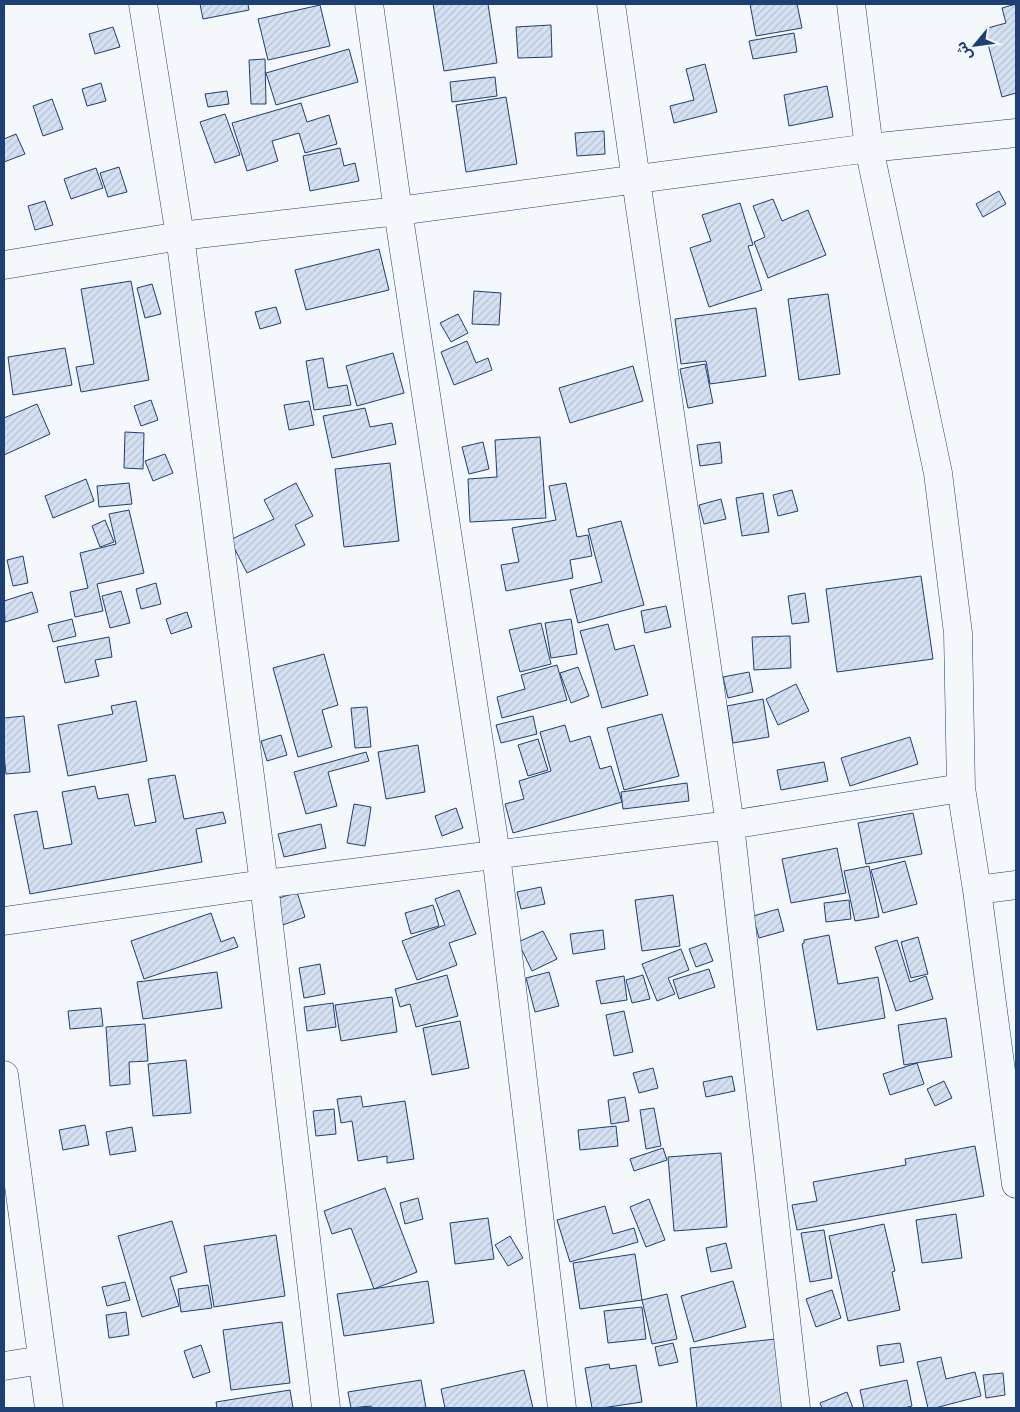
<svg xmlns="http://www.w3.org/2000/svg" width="1020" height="1412" viewBox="0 0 1020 1412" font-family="'IBM Plex Sans','Noto Sans Arabic',sans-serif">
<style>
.building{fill:url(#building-hatch);stroke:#1d3f73}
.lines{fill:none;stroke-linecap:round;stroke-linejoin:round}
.street-casing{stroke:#1d3f73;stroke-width:29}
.secondary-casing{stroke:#1d3f73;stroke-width:29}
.street{stroke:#f4f7fb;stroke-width:28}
.secondary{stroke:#f4f7fb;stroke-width:28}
</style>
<defs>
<pattern id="building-hatch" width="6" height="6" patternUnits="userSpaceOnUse" patternTransform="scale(1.25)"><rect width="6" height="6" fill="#d5e0f0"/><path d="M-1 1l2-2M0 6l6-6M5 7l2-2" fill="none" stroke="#b6c1d1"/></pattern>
</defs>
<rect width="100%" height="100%" fill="#f4f7fb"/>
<path class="building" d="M 200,4 L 248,4 L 249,10 L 203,19 Z
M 433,4 L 488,4 L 497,63 L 444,71 Z
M 750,4 L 797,4 L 802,28 L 756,36 Z
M 1016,4 L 1016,93 L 1002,97 L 984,29 L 1006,23 L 1002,8 Z
M 320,5 L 330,46 L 268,60 L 258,19 Z
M 551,25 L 552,57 L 518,58 L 516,27 Z
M 113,27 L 120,47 L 95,54 L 89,34 Z
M 794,33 L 797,52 L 753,59 L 749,41 Z
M 349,49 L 358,82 L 276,105 L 266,73 Z
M 265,59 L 266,104 L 251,104 L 249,60 Z
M 705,64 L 717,112 L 674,123 L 670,106 L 694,100 L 686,69 Z
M 495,77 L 497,96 L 452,102 L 450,82 Z
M 101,83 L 106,101 L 87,106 L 82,89 Z
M 827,86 L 833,117 L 789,126 L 784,95 Z
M 227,91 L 229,104 L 208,107 L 205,94 Z
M 506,97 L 517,164 L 466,172 L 456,105 Z
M 52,99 L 63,129 L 43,136 L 33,106 Z
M 301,103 L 307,122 L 329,115 L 337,144 L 305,153 L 299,133 L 272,141 L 278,161 L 247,171 L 232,123 Z
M 225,114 L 240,155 L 215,163 L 200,122 Z
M 604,131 L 605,154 L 577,156 L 575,133 Z
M 16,134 L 25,154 L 4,162 L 4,139 Z
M 340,148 L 344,166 L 355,163 L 359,181 L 310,191 L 303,156 Z
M 119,167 L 127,192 L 108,197 L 100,173 Z
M 96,168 L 103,188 L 71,199 L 64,179 Z
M 999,191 L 1006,204 L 983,217 L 976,204 Z
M 773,199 L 782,221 L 808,210 L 826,255 L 768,278 L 754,242 L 765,237 L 753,206 Z
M 45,201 L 53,225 L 35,230 L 28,206 Z
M 740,203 L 753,245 L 748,246 L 762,290 L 709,307 L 690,248 L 711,241 L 702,215 Z
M 379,249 L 389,290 L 306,310 L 295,270 Z
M 131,281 L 149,380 L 81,392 L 76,367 L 94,364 L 81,289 Z
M 152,284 L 161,314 L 145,318 L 137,288 Z
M 474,291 L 501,293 L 499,325 L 472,324 Z
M 828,294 L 840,374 L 799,380 L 788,299 Z
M 276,307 L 281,323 L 260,329 L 255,312 Z
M 756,308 L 766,376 L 710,384 L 706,361 L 681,364 L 675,319 Z
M 458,314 L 468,333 L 451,342 L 440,323 Z
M 467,341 L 476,363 L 488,358 L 492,370 L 454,385 L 441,352 Z
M 65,348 L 72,385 L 13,395 L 8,357 Z
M 393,353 L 404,393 L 357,406 L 346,366 Z
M 323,358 L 328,388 L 347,385 L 351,405 L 314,410 L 306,361 Z
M 705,364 L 713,403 L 688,408 L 680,369 Z
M 633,366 L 643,401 L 570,423 L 559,388 Z
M 151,400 L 158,420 L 141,426 L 134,406 Z
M 309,401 L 314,425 L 289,430 L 284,405 Z
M 37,404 L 50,434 L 4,455 L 4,418 Z
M 365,408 L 370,427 L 392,423 L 396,444 L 332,458 L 323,416 Z
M 125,432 L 144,433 L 143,469 L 124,468 Z
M 540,437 L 546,518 L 470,522 L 468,479 L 497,477 L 495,440 Z
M 483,442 L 489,469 L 469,474 L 462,447 Z
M 720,442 L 722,463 L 700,466 L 697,445 Z
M 165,454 L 173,473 L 153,481 L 145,461 Z
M 390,463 L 399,541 L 344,547 L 335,469 Z
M 86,479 L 94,501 L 53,518 L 45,496 Z
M 129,483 L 132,504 L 99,507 L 97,486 Z
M 296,483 L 313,516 L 295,525 L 305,545 L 247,573 L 230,540 L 274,519 L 264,500 Z
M 566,483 L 577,537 L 588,535 L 592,556 L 570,560 L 573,578 L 506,591 L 501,565 L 519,562 L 512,528 L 556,520 L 549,486 Z
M 792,490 L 798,511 L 778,516 L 773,495 Z
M 763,493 L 769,532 L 742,536 L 736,498 Z
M 721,499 L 726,519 L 704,524 L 699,505 Z
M 129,510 L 144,573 L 97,584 L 103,611 L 75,617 L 70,592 L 88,588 L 80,553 L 116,544 L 109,514 Z
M 105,520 L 114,542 L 100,547 L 92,526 Z
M 621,521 L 644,605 L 578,623 L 570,590 L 602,582 L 588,529 Z
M 23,556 L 28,583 L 13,586 L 7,560 Z
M 921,576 L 933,659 L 837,672 L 826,589 Z
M 156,583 L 161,604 L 141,609 L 136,589 Z
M 121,591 L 130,623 L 110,628 L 102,596 Z
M 32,592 L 38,612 L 5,622 L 4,601 Z
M 805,593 L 809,622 L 792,624 L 788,596 Z
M 666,606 L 671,627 L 645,633 L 641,611 Z
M 187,612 L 192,627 L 171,634 L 166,619 Z
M 72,619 L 76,636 L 53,642 L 48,625 Z
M 571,619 L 577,654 L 551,658 L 545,623 Z
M 541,623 L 551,664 L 520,672 L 509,630 Z
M 608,624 L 615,650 L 634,645 L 648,695 L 602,708 L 580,631 Z
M 790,636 L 791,668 L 754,670 L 752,637 Z
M 109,637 L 112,657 L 95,660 L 99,676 L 65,683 L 57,647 Z
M 324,654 L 338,705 L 322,710 L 332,747 L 298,757 L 273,668 Z
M 557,665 L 567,700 L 502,718 L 497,697 L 525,689 L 521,675 Z
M 578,667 L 589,696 L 571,703 L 560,673 Z
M 749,672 L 753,692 L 728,698 L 723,677 Z
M 796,684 L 809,711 L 778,725 L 766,699 Z
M 763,699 L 769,737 L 733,743 L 727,706 Z
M 136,701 L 147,761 L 68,776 L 58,725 L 113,714 L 111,706 Z
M 367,707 L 371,747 L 355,748 L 351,708 Z
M 662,714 L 679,776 L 624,790 L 607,728 Z
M 24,716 L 30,772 L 6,774 L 4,754 L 4,718 Z
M 533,716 L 537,734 L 501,743 L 496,725 Z
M 565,725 L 570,742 L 590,736 L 600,769 L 611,766 L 622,802 L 513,833 L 505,804 L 524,799 L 519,781 L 551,771 L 540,732 Z
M 281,735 L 287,755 L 267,761 L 261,741 Z
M 910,737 L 918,764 L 850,786 L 841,758 Z
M 538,739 L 548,770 L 528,776 L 518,745 Z
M 418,745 L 425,792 L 386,799 L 378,752 Z
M 366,752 L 369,761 L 328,772 L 337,806 L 306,814 L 294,772 Z
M 824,762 L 828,781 L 781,790 L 777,770 Z
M 175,775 L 184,819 L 223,812 L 226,823 L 196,829 L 202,862 L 30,894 L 14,815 L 37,811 L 44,849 L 72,844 L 62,792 L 95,786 L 98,799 L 128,794 L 135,826 L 156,822 L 148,779 Z
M 687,783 L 689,801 L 623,809 L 621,792 Z
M 354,804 L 371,807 L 365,846 L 347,843 Z
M 456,808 L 463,828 L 442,836 L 435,816 Z
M 913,813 L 922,854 L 866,864 L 858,823 Z
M 321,824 L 326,848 L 284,857 L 278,834 Z
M 837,848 L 846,893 L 791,903 L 782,859 Z
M 905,861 L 917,904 L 883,913 L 871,870 Z
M 869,866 L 879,917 L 855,921 L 844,871 Z
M 541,887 L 545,904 L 521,909 L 517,892 Z
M 459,890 L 476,934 L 449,943 L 457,965 L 417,980 L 402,941 L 445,925 L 435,899 Z
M 297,892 L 305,917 L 280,926 L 271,901 Z
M 673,895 L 680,946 L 642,951 L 635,900 Z
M 849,900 L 851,919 L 826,922 L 824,903 Z
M 433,905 L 439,926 L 411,934 L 405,913 Z
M 778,909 L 784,931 L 759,938 L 753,916 Z
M 211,913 L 221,942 L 234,937 L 238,947 L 144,979 L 131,941 Z
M 603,930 L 605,949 L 573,954 L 570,934 Z
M 543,931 L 557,959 L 532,971 L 518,942 Z
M 829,935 L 838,984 L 878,977 L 885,1018 L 817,1030 L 802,944 L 804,943 L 804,940 Z
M 918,937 L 928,974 L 911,978 L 901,942 Z
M 897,940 L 910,982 L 926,976 L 933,999 L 896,1011 L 875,947 Z
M 706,943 L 713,961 L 696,967 L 689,949 Z
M 681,949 L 689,970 L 668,978 L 675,994 L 657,1001 L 642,964 Z
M 320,964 L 325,994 L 304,998 L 299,968 Z
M 709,969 L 715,987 L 679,999 L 673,980 Z
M 217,972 L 222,1008 L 143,1019 L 137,982 Z
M 549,972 L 559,1006 L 535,1012 L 526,978 Z
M 447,975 L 458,1016 L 416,1027 L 410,1004 L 400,1007 L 395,989 Z
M 643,975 L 650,999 L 632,1003 L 626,980 Z
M 624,976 L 627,1000 L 601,1004 L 596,981 Z
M 392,997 L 397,1032 L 341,1041 L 335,1005 Z
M 333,1003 L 336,1027 L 307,1031 L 304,1007 Z
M 101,1008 L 103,1026 L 70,1029 L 68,1011 Z
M 624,1011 L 633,1052 L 614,1056 L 606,1015 Z
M 946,1018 L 952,1057 L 904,1065 L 898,1025 Z
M 460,1021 L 469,1068 L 432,1075 L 423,1028 Z
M 145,1024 L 148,1061 L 129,1062 L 130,1084 L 110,1086 L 106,1027 Z
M 186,1060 L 191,1113 L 153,1116 L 148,1064 Z
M 917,1063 L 924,1084 L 890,1095 L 883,1074 Z
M 653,1068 L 658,1088 L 639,1093 L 633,1073 Z
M 732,1076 L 735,1091 L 706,1097 L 703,1082 Z
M 944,1081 L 952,1098 L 935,1106 L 927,1089 Z
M 361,1096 L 363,1107 L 405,1101 L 414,1159 L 387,1163 L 387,1156 L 358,1161 L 352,1121 L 341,1123 L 337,1099 Z
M 625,1097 L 629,1121 L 611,1124 L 608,1100 Z
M 654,1108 L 661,1146 L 646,1149 L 640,1110 Z
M 334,1109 L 336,1134 L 316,1136 L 313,1111 Z
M 85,1125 L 89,1145 L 63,1150 L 59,1130 Z
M 616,1126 L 618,1146 L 580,1150 L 578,1130 Z
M 132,1127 L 136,1151 L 110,1155 L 106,1132 Z
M 975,1146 L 984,1196 L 797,1230 L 792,1205 L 817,1201 L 813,1182 L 906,1165 L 905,1159 Z
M 663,1148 L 667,1160 L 634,1171 L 630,1159 Z
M 721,1153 L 727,1227 L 674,1231 L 668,1157 Z
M 385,1188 L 417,1272 L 374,1289 L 351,1228 L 332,1234 L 324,1211 Z
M 418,1198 L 423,1219 L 405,1224 L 400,1203 Z
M 649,1199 L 665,1240 L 646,1247 L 630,1207 Z
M 605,1206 L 613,1234 L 634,1228 L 638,1242 L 570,1262 L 557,1220 Z
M 956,1214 L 962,1258 L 922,1263 L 916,1220 Z
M 488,1218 L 494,1259 L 455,1264 L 450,1223 Z
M 172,1221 L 187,1272 L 170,1277 L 179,1306 L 142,1317 L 118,1236 Z
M 884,1224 L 895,1271 L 892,1272 L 900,1310 L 848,1321 L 829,1236 Z
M 824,1230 L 832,1278 L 810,1282 L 801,1233 Z
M 276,1235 L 285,1296 L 214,1307 L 204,1246 Z
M 510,1236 L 523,1258 L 508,1266 L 495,1245 Z
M 726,1243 L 732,1268 L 711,1272 L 706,1248 Z
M 635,1254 L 642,1300 L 580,1309 L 573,1263 Z
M 428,1281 L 434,1323 L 344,1336 L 337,1294 Z
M 733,1281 L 746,1327 L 694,1342 L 681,1296 Z
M 125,1282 L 130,1300 L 107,1306 L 102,1287 Z
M 208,1285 L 212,1308 L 181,1312 L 178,1289 Z
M 832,1290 L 841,1318 L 816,1327 L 806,1299 Z
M 667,1294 L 677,1339 L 652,1344 L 642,1300 Z
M 642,1307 L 646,1339 L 608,1343 L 604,1311 Z
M 126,1312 L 129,1335 L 109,1338 L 106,1315 Z
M 282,1322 L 290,1383 L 231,1390 L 223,1330 Z
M 776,1339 L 784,1407 L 773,1408 L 697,1408 L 690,1348 Z
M 673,1343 L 678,1362 L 659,1366 L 655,1347 Z
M 900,1343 L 904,1362 L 880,1366 L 877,1346 Z
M 201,1345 L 210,1372 L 193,1378 L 184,1351 Z
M 941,1357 L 946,1379 L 975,1372 L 981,1396 L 935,1408 L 928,1408 L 917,1362 Z
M 609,1364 L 610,1369 L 636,1365 L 642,1402 L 602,1408 L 592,1408 L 585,1368 Z
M 524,1370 L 533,1408 L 445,1408 L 441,1389 Z
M 1003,1373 L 1005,1395 L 986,1398 L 983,1375 Z
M 421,1380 L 426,1408 L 372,1408 L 371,1406 L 351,1408 L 348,1392 Z
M 907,1380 L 912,1406 L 904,1408 L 864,1408 L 860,1390 Z
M 290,1390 L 293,1408 L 217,1408 L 216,1402 Z
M 847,1392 L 853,1408 L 822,1408 L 820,1403 Z"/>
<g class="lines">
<g class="street-casing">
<path id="street" d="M 143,4 L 180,236 L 264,884 L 326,1408
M 369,4 L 398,211 L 496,854 L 562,1408
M 611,4 L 636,180 L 730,825 L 796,1408
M 851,4 L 869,148 L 938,473 L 958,633 L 961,788 L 977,890 L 1016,1184
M 4,265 L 180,236 L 398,211 L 869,148 L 1016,133
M 977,890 L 1016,885
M 4,921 L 264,884 L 730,825 L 961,788
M 4,1366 L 42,1360"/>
</g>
<g class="secondary-casing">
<path id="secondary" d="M 4,1075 L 49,1408"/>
</g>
<use href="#street" class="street"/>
<use href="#secondary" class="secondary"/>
</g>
<rect width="1020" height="1412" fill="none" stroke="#1d3f73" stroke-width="10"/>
<g transform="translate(975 45) rotate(241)" stroke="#f4f7fb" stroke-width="4" paint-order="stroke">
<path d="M0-4L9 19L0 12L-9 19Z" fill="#1d3f73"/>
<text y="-8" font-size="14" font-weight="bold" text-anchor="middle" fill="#1d3f73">ش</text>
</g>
</svg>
